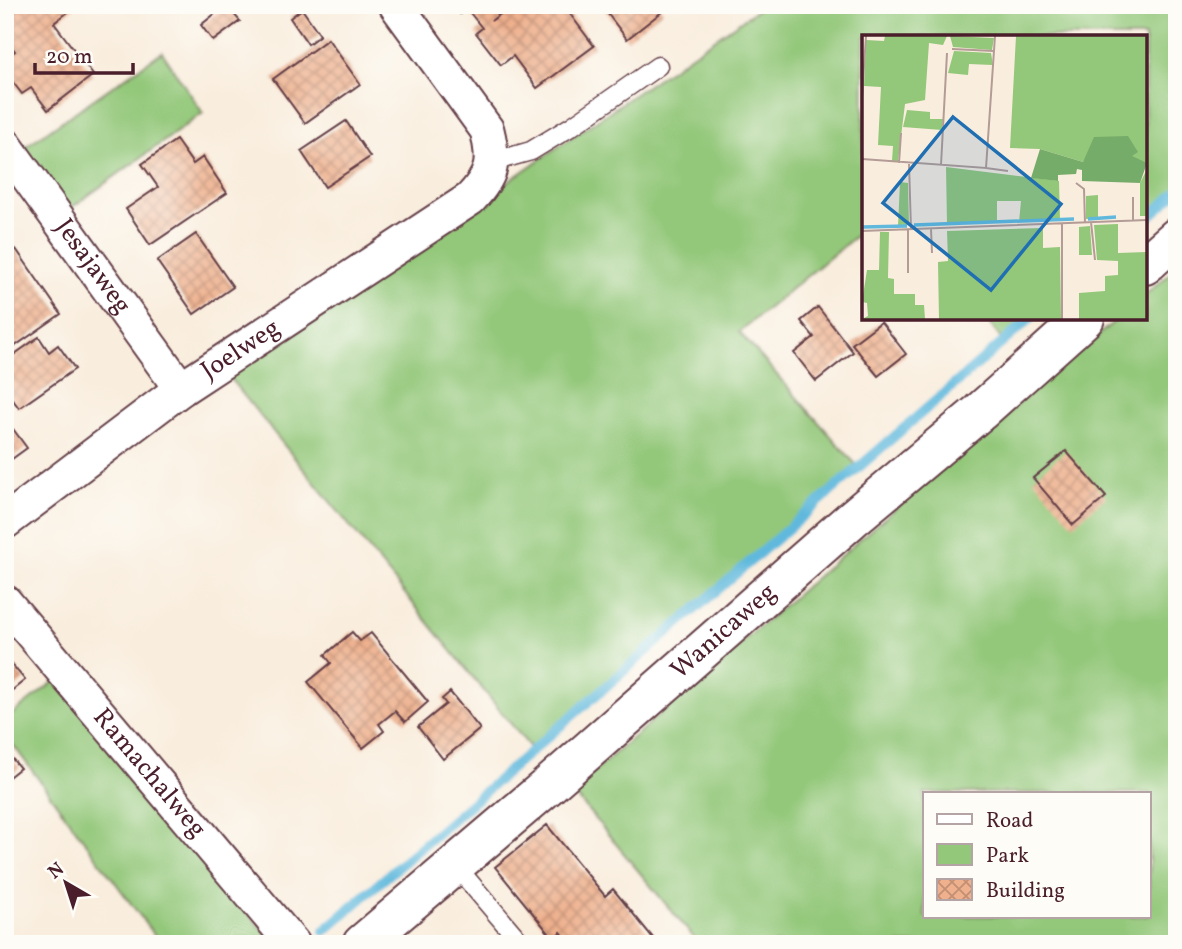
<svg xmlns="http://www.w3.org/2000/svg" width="1182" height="949" viewBox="0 0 1182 949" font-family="Vollkorn,serif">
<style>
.green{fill:#93c779;stroke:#6e7352;stroke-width:2;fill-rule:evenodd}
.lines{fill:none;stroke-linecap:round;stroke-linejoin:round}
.stream{stroke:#60b9dd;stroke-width:10}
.building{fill:url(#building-cross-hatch)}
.lane-casing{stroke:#643e46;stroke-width:21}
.street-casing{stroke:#643e46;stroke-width:37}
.secondary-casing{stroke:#643e46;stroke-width:42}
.lane{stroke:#fff;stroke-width:18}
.street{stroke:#fff;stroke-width:33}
.secondary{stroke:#fff;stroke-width:38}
.labels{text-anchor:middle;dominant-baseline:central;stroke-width:6;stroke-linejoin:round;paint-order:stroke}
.street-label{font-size:26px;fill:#4a1f2b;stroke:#fdfcf7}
.inset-river{fill:none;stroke:#60b9dd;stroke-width:3.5}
.inset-road{fill:none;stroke:#b39b96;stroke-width:2}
.view{fill:#1f6fb2;fill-opacity:0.15;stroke:#1f6fb2;stroke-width:3.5}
.inset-edge{fill:none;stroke:#4a1f2b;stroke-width:3.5}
</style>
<defs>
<pattern id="building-cross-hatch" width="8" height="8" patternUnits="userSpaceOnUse" patternTransform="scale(1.75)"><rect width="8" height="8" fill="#eeb08d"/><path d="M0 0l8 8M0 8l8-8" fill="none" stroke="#c38f73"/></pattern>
</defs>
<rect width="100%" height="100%" fill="#fdfcf7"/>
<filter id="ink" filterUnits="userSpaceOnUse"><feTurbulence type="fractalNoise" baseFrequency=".0143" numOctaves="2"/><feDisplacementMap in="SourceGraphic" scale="14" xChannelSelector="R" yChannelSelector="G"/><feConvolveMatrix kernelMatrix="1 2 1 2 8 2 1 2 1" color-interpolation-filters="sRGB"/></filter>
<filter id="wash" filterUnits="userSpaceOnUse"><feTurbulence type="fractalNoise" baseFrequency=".00686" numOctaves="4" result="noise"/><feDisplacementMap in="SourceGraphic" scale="28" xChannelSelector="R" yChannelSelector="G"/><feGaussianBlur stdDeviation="1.57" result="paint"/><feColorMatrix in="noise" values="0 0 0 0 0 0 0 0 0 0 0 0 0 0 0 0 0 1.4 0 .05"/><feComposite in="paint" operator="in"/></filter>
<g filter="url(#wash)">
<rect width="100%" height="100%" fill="#f9eddd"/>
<path class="green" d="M 764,5 L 1169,5 L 1177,15 L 1177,192 L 1145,220 L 1145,37 L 864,37 L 863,230 L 739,332 L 859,468 L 533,751 L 227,375 Z
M 162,52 L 203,113 L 68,210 L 22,149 Z
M 1177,268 L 1177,944 L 699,944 L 572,791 L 867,533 L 1117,319 L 1145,318 L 1145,295 ZM 925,793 L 1149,793 L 1149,916 L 925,916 Z
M 987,319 L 1031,319 L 1003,342 Z
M 55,681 L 274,944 L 161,944 L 5,734 L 5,720 Z"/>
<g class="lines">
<path class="stream" d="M 1145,220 L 1177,192
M 324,931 L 1031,318"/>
</g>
<g id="blocks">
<path class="building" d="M 5,5 L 77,5 L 54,23 L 93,75 L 48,110 L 31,88 L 22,94 L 5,72 L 5,59 L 15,51 L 5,37 Z
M 226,5 L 240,21 L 213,41 L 201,25 Z
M 453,5 L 511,5 L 491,21 L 513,5 L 582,5 L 570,14 L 594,46 L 537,88 L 513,56 L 501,65 L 476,33 L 482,28 L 467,9 L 460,14 Z
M 601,5 L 659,5 L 663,11 L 627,39 Z
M 302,9 L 320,35 L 308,44 L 290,18 Z
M 328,39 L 360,84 L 305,123 L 273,79 Z
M 346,121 L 370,157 L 325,187 L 301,151 Z
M 176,140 L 193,164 L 203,157 L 227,193 L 150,245 L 126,209 L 158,187 L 142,164 Z
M 196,234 L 233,287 L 194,314 L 157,261 Z
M 16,249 L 61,314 L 5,353 L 5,257 Z
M 818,307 L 853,352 L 816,381 L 794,353 L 814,337 L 801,321 Z
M 881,322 L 906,354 L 878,376 L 852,344 Z
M 39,337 L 49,352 L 58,345 L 75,369 L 19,408 L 5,389 L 5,361 Z
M 5,418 L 27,448 L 5,464 Z
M 1066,451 L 1106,497 L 1073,525 L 1033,478 Z
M 352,632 L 360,641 L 371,633 L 428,702 L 405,722 L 395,711 L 379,724 L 384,731 L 363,748 L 308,682 L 331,663 L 325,655 Z
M 5,656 L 25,680 L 5,696 Z
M 450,692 L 480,729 L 443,759 L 418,727 L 446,704 L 442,699 Z
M 5,750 L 20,768 L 5,780 Z
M 547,825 L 605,896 L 613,889 L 658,944 L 570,944 L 561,932 L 553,938 L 495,867 Z"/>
</g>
</g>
<g filter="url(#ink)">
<use href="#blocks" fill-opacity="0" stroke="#643e46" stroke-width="2"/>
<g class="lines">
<g class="lane-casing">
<path id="lane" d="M 492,162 L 531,151 L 572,126 L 658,66
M 455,865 L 522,944"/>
</g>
<g class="street-casing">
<g id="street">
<path id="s1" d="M 5,145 L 181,389"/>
<path id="s2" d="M 5,522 L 181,389 L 470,199 C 493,175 495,162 487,130 L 396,5"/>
<path id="s3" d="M 5,602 L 293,944"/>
</g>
</g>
<g class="secondary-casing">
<g id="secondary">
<path d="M 1145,265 L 1177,237"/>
<path id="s4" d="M 362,944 L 549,785 L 852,519 L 980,412 L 1085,318"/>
</g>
</g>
<use href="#lane" class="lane"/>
<use href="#street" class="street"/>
<use href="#secondary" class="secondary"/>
</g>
</g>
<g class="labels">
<g class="street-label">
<text stroke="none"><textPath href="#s1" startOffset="150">Jesajaweg</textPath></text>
<text stroke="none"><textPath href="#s2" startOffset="292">Joelweg</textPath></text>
<text stroke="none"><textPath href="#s4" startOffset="478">Wanicaweg</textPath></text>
<text stroke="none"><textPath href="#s3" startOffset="224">Ramachalweg</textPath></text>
</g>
</g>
<g transform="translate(862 35)">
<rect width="285" height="285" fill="#f9eddd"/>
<path d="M 23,1 L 85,1 L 81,10 L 67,8 L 63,65 L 43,69 L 36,126 L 30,126 L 31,111 L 16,110 L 19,52 L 2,51 L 4,5 L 22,6 ZM 88,1 L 132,3 L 130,15 L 91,12 ZM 154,1 L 285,1 L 285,128 L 230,113 L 221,127 L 178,114 L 148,113 ZM 92,16 L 129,18 L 131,30 L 107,29 L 106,40 L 86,38 ZM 45,75 L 68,77 L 68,84 L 81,84 L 80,95 L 41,92 ZM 84,132 L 197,146 L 198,185 L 157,187 L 159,166 L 135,166 L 135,187 L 85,189 ZM 285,134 L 285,181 L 278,181 L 278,148 ZM 38,147 L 46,148 L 47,190 L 36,191 ZM 236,160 L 236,183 L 224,184 L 224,161 ZM 256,189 L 256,218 L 285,217 L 285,284 L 217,284 L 217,258 L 243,256 L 243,241 L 256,240 L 256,226 L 235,225 L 232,190 ZM 228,191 L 230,220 L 217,220 L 217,192 ZM 181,193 L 181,213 L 198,212 L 199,284 L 77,284 L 76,227 L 86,226 L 85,196 ZM 18,197 L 27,197 L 26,243 L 32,244 L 32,259 L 53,259 L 53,270 L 62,270 L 63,284 L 0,284 L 6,281 L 5,268 L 0,267 L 5,235 L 17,235 Z" fill="#93c779"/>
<path d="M 266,101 L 276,117 L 270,121 L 285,128 L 278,148 L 220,146 L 220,135 L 215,134 L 214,139 L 196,140 L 196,146 L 169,143 L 178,114 L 221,127 L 232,102 Z" fill="#76ac69"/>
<path class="inset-river" d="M 226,184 L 254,182M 52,190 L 212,184M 1,192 L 45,191"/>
<path class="inset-road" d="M 90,14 L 132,16M 0,62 L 4,1M 0,124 L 124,133 L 133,1M 37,128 L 39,98M 47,129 L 49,194M 79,130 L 85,18M 124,133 L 146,136M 214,148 L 222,154 L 223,188M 271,162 L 271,186M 229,187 L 233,225M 200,189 L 200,284M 46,194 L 46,238M 69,194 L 70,218M 0,196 L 285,185"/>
<path class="view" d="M 91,82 L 199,169 L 129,255 L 21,168 Z"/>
<rect width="285" height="285" class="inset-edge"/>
</g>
<rect width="1182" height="949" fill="none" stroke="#fdfcf7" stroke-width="28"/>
<rect x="923" y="792" width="228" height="126" fill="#fdfcf7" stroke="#b5a4a5" stroke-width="2"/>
<rect x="937" y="814" width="35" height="10" fill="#ffffff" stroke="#b5a4a5" stroke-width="2"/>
<text x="986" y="827" font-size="21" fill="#4a1f2b">Road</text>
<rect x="937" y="844" width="35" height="21" fill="#93c779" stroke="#b5a4a5" stroke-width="2"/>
<text x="986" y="862" font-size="21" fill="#4a1f2b">Park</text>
<rect x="937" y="879" width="35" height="21" fill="url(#building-cross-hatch)" stroke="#b5a4a5" stroke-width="2"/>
<text x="986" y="897" font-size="21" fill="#4a1f2b">Building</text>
<g transform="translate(66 883) rotate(321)" stroke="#fdfcf7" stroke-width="5" paint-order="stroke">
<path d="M0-5L12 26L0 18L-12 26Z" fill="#4a1f2b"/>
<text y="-10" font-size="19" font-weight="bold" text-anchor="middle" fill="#4a1f2b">N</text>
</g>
<path d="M35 63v10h98v-10" fill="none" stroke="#4a1f2b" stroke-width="3.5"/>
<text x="46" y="63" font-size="21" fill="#4a1f2b" stroke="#fdfcf7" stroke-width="5" paint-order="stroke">20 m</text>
</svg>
